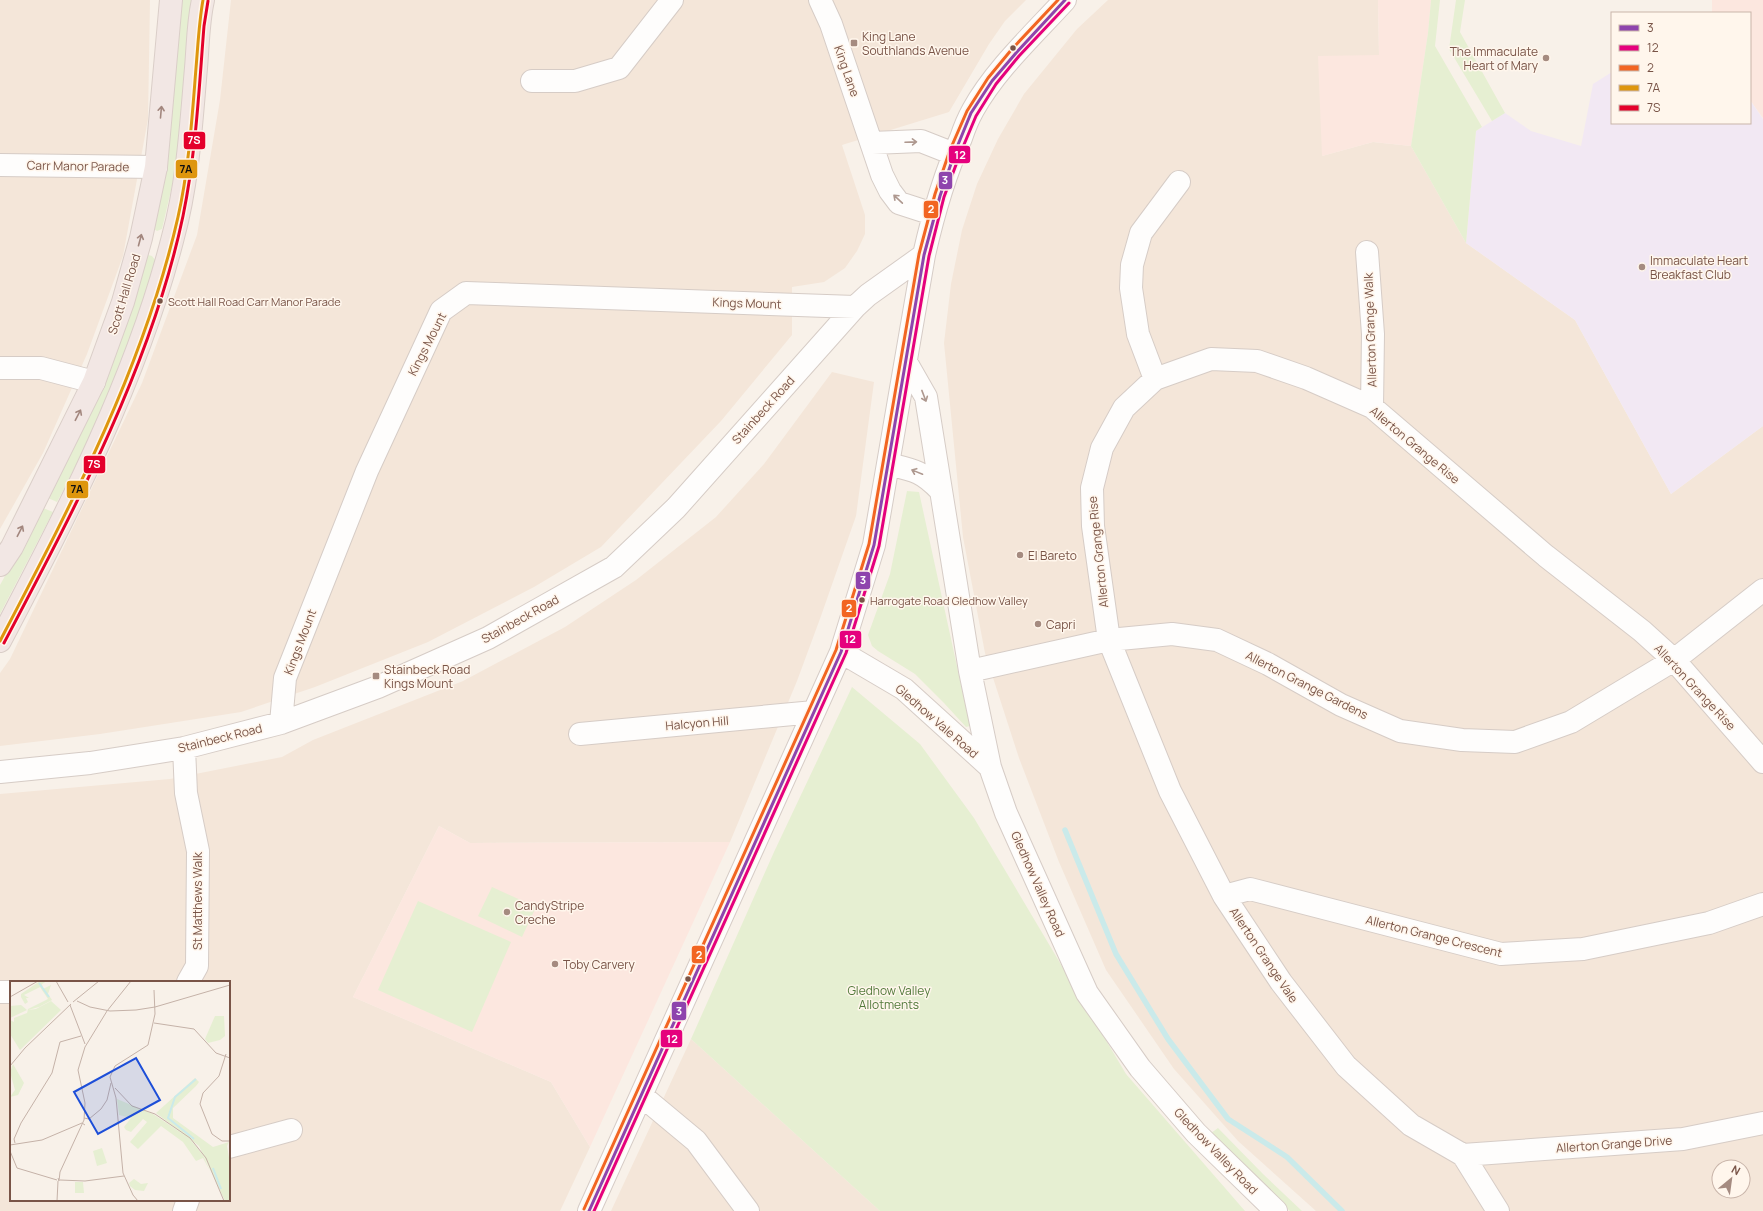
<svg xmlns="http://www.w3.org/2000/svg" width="1763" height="1211" viewBox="0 0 1763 1211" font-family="Manrope,sans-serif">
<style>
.residential{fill:#f4e6d9;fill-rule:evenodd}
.commercial{fill:#fce7df}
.education{fill:#f2e8f3}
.green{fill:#e6efd2}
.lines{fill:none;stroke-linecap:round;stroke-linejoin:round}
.stream{stroke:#caeaea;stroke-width:5.5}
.minor-casing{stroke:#d6ccc6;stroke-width:24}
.highway-casing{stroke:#dacec8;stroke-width:24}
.minor{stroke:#fefdfc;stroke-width:22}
.highway{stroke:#f2e7e4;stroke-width:22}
.bus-1-casing{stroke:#fff6ec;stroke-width:6}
.bus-2-casing{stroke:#fff6ec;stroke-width:6}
.bus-3-casing{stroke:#fff6ec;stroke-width:6}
.bus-4-casing{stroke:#fff6ec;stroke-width:6}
.bus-5-casing{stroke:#fff6ec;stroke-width:6}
.bus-1{stroke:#8e44ad;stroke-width:3}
.bus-2{stroke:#e5007d;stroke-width:3}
.bus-3{stroke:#f26522;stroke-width:3}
.bus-4{stroke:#de960e;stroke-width:3}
.bus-5{stroke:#e4002b;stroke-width:3}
.oneway{stroke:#a3877e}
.oneway2{stroke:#ae988f}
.poi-dot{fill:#a58b80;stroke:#fff6ec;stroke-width:1.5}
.bus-dot{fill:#795447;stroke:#fff6ec;stroke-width:1.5}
.labels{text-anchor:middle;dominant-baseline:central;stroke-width:3;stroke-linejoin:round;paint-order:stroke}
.bus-label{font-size:11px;fill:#795447;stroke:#fff6ec;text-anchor:start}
.poi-label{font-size:12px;fill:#795447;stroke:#fff6ec;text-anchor:start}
.street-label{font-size:12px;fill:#795447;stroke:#fff6ec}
.park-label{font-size:12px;fill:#537a3b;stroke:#fff6ec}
.inset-river{fill:none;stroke:#caeaea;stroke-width:2}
.inset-road{fill:none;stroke:#c5b2a8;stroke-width:1}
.view{fill:#1d4ed8;fill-opacity:0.15;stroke:#1d4ed8;stroke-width:2}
.inset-edge{fill:none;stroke:#795447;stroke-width:2}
.line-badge{stroke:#fff6ec;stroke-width:1.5}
.badge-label{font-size:11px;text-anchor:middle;font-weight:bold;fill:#fff}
.pale-badge-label{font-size:11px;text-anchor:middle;font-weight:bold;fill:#111}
</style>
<rect width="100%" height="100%" fill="#f8f1e9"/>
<path class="residential" d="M 0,0 L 150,0 L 148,119 L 123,256 L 87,354 L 43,453 L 0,529 Z
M 231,0 L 1026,0 L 1005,21 L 989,44 L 949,112 L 842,145 L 865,215 L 865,234 L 857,251 L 845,268 L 824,282 L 792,287 L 792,335 L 721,421 L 601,547 L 534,587 L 428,642 L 315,687 L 241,712 L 100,734 L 0,746 L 0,673 L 10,659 L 142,383 L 197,235 L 220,100 Z
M 1108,0 L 1378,0 L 1379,55 L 1322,156 L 1373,142 L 1411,146 L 1466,243 L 1575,320 L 1671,494 L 1763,426 L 1763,1211 L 1316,1211 L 1238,1141 L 1174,1069 L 1106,970 L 1059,862 L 1019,758 L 985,653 L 963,537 L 944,343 L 951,284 L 962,230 L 977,184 L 998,139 L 1024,94 L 1077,29 ZM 1719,1167 L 1743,1167 L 1743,1191 L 1719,1191 Z
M 832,372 L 874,382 L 856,516 L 821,616 L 797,681 L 730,842 L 470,843 L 439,826 L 353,997 L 551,1082 L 590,1147 L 560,1211 L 0,1211 L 0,794 L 170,779 L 282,757 L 313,740 L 463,681 L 565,627 L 636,580 L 716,517 L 764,464 ZM 11,982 L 229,982 L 229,1200 L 11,1200 Z
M 691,1039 L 880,1211 L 611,1211 Z"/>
<path class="commercial" d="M 1378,0 L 1431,0 L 1428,33 L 1411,146 L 1373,142 L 1322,156 L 1318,56 L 1379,55 Z
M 1712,0 L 1763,0 L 1763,118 L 1750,100 L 1750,13 L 1712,13 Z
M 439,826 L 470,843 L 730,842 L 590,1147 L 551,1082 L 353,997 Z"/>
<path class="education" d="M 1612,72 L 1612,123 L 1750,123 L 1750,100 L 1763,119 L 1763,426 L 1671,494 L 1575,320 L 1466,243 L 1476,131 L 1505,113 L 1531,131 L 1581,146 L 1593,84 Z"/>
<path class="green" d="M 182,0 L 191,0 L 181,126 L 175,173 L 162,229 L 157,231 L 154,229 L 165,170 L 171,125 Z
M 1431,0 L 1440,0 L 1435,46 L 1482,127 L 1476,131 L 1466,243 L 1411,146 L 1428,33 Z
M 1456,0 L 1465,0 L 1460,32 L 1505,113 L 1492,121 L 1449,49 Z
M 148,255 L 152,256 L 156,261 C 152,278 145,294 140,310 C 118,377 90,441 57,502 L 48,498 L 87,417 L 145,257 Z
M 907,491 L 919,492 L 970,726 L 966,727 L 944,703 L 915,674 L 878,651 L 872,646 L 868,635 L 890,574 Z
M 43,508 L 53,512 L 0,614 L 0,585 Z
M 852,687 L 920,744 L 974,818 L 1126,1074 L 1245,1211 L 880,1211 L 691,1039 L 774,852 Z
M 492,887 L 536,907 L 522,937 L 478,916 Z
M 418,901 L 511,942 L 472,1032 L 378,990 Z
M 1218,1128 L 1263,1174 L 1302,1211 L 1290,1211 L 1246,1170 L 1211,1133 Z"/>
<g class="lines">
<path class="stream" d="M 1065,830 L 1116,954 L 1168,1039 L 1228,1119 L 1287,1157 L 1342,1211"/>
<g class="minor-casing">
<path id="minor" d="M 820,0 L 831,24 L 882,175 L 890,191 L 899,203 L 933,214
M 532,81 L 575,81 L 619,68 L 672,0
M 872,143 L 921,141 L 954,154
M 0,165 L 156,167
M 1367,252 L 1373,334 L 1372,407
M 906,362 L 926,397 L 970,671 L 990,767 L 1006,813 L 1087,993 L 1140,1068 L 1196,1133 L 1276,1211
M 0,368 L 41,368 L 94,382
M 1155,379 L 1138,334 L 1131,288 L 1132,265 L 1141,233 L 1179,182
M 888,464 C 913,470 922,471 940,490
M 841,652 L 904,689 L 990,767
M 970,671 L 1109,640 L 1172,634 L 1217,640 L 1268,664 L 1341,705 L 1400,731 L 1462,740 L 1515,742 L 1571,722 L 1674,660 L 1763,590
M 281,723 L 285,678 L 367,471 L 441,311 L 466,293 L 855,307
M 580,734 L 814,712
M 184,748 L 186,793 L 198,851 L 197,966 L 188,982
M 0,772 L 90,763 L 184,748 L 281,723 L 378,687 L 488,638 L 614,567 L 676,508 L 855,307 L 868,295 L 924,255
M 1224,896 L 1250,889 L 1501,954 L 1583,949 L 1709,923 L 1763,904
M 1,992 L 11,992
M 642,1096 L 696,1141 L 748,1211
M 229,1147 L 291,1130
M 1463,1155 L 1683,1139 L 1763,1123
M 184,1211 L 188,1200
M 589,1211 L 841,652 L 874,545 L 924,255 C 933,215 944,176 961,138 C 964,129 968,119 973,110 C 995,70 1034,34 1065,0
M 1498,1211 L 1463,1155 L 1411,1125 L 1346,1066 L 1281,982 L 1224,896 L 1170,791 L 1109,640 L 1093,526 L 1092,488 L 1102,448 L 1124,408 L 1155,379 L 1211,359 L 1257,361 L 1306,378 L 1372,407 L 1546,556 L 1642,631 L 1674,660 L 1763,762"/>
</g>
<g class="highway-casing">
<path id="highway" d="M 0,565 L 12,547 L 94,382 L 123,302 L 141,238 L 156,167 L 171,0
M 0,641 C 68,511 137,379 173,237 C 188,182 191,125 196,68 C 198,45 198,22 203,0"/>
</g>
<use href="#minor" class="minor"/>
<use href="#highway" class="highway"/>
<g class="bus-1-casing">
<path id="bus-1" d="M 589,1211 L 841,652 L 874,545 L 924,255 L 940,196 L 955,152 L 971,113 L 992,81 L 1016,53 L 1065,0"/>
</g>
<g class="bus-2-casing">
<path id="bus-2" d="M 594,1211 L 846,653 L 879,546 L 929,256 L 944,197 L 960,154 L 976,116 L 996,84 L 1019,56 L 1069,3"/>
</g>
<g class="bus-3-casing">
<path id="bus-3" d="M 584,1209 L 836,650 L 869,544 L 919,254 L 935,194 L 950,150 L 967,111 L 988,78 L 1012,49 L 1058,0"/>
</g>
<g class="bus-4-casing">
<path id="bus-4" d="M 0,641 C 71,505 144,367 178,217 C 189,168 192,118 196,68 C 198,45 199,22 203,0"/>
</g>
<g class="bus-5-casing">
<path id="bus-5" d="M 4,643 C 74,510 152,364 183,216 C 196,153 199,89 204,26 L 208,1"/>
</g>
<use href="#bus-1" class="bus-1"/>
<use href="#bus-2" class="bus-2"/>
<use href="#bus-3" class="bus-3"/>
<use href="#bus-4" class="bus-4"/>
<use href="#bus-5" class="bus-5"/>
</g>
<defs><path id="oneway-shaft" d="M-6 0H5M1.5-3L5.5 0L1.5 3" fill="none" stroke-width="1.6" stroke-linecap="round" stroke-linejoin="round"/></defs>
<g class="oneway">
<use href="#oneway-shaft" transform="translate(161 112) rotate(-85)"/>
<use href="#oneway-shaft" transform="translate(140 240) rotate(-75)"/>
<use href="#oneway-shaft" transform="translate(78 415) rotate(-63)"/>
<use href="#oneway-shaft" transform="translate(20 531) rotate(-63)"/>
</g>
<g class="oneway2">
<use href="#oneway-shaft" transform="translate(911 142) rotate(-2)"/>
<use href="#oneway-shaft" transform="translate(898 199) rotate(-137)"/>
<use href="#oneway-shaft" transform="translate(924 396) rotate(69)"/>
<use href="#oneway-shaft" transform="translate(917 472) rotate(-158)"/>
</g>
<g class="poi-dot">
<rect x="850" y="39" width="8" height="8" rx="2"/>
<circle cx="1546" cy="58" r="4"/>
<circle cx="1642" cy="267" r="4"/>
<circle cx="1020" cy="555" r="4"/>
<circle cx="1038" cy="624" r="4"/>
<rect x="372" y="672" width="8" height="8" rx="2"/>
<circle cx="507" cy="912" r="4"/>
<circle cx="555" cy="964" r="4"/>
</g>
<g class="bus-dot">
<circle cx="1013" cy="48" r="3.5"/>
<circle cx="160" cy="301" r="3.5"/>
<circle cx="862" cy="600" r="3.5"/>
<circle cx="688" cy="979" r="3.5"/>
</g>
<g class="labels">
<g class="bus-label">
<text x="168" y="301">Scott Hall Road Carr Manor Parade</text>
<text x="870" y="600">Harrogate Road Gledhow Valley</text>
</g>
<g class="poi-label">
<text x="862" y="36">King Lane<tspan x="862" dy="14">Southlands Avenue</tspan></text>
<text x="1538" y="51" text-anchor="end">The Immaculate<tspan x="1538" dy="14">Heart of Mary</tspan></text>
<text x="1650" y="260">Immaculate Heart<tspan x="1650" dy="14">Breakfast Club</tspan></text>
<text x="1028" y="555">El Bareto</text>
<text x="1046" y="624">Capri</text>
<text x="384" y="669">Stainbeck Road<tspan x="384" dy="14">Kings Mount</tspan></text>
<text x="515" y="905">CandyStripe<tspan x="515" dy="14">Creche</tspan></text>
<text x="563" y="964">Toby Carvery</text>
</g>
<g class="street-label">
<text transform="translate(847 71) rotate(71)">King Lane</text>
<text transform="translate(78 166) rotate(1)">Carr Manor Parade</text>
<text transform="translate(124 294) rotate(-73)">Scott Hall Road</text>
<text transform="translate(747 303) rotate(2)">Kings Mount</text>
<text transform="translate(1370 330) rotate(-92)">Allerton Grange Walk</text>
<text transform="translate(427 344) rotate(-63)">Kings Mount</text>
<text transform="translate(763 410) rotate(-48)">Stainbeck Road</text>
<text transform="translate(1415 445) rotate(40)">Allerton Grange Rise</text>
<text transform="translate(1098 552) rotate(-96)">Allerton Grange Rise</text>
<text transform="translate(520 619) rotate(-29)">Stainbeck Road</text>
<text transform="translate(300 642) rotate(-69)">Kings Mount</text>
<text transform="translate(1307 685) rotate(27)">Allerton Grange Gardens</text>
<text transform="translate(1695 687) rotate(47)">Allerton Grange Rise</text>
<text transform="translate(937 721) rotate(41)">Gledhow Vale Road</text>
<text transform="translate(697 723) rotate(-5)">Halcyon Hill</text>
<text transform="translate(220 738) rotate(-14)">Stainbeck Road</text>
<text transform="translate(1038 884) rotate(66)">Gledhow Valley Road</text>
<text transform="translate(197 901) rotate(-90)">St Matthews Walk</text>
<text transform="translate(1434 936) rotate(14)">Allerton Grange Crescent</text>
<text transform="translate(1264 955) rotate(56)">Allerton Grange Vale</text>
<text transform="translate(1614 1144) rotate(-4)">Allerton Grange Drive</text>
<text transform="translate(1216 1151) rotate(46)">Gledhow Valley Road</text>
</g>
<g class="park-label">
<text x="889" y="990">Gledhow Valley<tspan x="889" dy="14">Allotments</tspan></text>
</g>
</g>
<g transform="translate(10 981)">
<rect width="220" height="220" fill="#f8f1e9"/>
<path d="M 30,0 L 37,0 L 32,3 L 33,8 L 41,4 L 38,13 L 42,19 L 29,26 L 18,29 L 26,28 L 41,20 L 51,29 L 10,69 L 0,53 L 0,39 L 4,41 L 4,37 L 17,32 L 18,28 L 38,18 L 30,6 L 14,14 L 19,17 L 16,17 L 18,21 L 15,23 L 11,16 L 11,13 ZM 11,24 L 17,29 L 0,37 L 0,25 ZM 205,35 L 214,35 L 215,55 L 210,59 L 198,62 L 195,58 ZM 3,83 L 14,102 L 8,114 L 0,116 L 5,109 L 0,91 ZM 185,97 L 189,101 L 186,105 L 163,127 L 163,137 L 203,166 L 219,161 L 217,165 L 220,182 L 220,220 L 215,220 L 189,165 L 146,132 ZM 107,118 L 143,133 L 179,157 L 193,174 L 200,190 L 193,177 L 186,180 L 173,161 L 151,145 L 128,168 L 120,161 L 137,141 L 133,138 L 121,151 L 116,149 L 114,146 L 121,137 L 109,134 ZM 92,167 L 97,182 L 87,185 L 83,170 ZM 124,198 L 131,203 L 138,202 L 134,210 L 125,209 L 120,205 L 119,202 ZM 65,201 L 73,201 L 74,212 L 65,212 Z" fill="#e6efd2"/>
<path class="inset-river" d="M 29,2 L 39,16M 184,158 L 158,137 L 165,116 L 186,98M 203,187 L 211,208"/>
<path class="inset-road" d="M 46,0 L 58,21M 0,16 L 28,0M 67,20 L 80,26 L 100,30 L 126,29 L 145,26 L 220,4M 63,21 L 89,0M 60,24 L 75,63M 144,42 L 184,48 L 206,72 L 220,77M 75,66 L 97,30 L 121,0M 216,73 L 209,95 L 193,112 L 190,123 L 202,153 L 212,160 L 220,160M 0,85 L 15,67 L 61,23M 105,107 L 122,125 L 145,133 L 180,157 L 196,177 L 214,220M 74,137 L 79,138 L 91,128 L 97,119 L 101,102M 5,162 L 4,158 L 11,142 L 42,92 L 50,61 L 71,55M 0,164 L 32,159 L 72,142 L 75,144M 0,170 L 7,187 L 47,199M 48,197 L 49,200 L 50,191 L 74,139 L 75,122 L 68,89 L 75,66M 50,199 L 75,200 L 114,195M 47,220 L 48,200M 128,220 L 123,214 L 113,192 L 106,117 L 100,96 L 105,85 L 138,64 L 145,33 L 144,9"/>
<path class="view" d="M 126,77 L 150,119 L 88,153 L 64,111 Z"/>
<rect width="220" height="220" class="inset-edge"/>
</g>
<g class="line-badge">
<rect x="183" y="131" width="23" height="19" rx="4" fill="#e4002b"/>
<rect x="948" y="145" width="23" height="19" rx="4" fill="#e5007d"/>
<rect x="175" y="159" width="23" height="20" rx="4" fill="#de960e"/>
<rect x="938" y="171" width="15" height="19" rx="4" fill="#8e44ad"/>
<rect x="923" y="200" width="16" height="19" rx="4" fill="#f26522"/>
<rect x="83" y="455" width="23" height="19" rx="4" fill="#e4002b"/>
<rect x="66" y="480" width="23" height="19" rx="4" fill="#de960e"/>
<rect x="855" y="571" width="16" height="19" rx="4" fill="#8e44ad"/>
<rect x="841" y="599" width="16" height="19" rx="4" fill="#f26522"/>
<rect x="839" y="630" width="23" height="19" rx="4" fill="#e5007d"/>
<rect x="691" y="945" width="15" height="19" rx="4" fill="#f26522"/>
<rect x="671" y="1001" width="16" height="20" rx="4" fill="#8e44ad"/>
<rect x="660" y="1029" width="23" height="19" rx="4" fill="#e5007d"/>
</g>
<g class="badge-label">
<text x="194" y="144">7S</text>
<text x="960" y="159">12</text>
<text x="945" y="184">3</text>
<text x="931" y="213">2</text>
<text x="94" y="468">7S</text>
<text x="863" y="584">3</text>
<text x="849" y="612">2</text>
<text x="850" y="643">12</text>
<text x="699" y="959">2</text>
<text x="679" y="1015">3</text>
<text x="672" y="1043">12</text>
</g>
<g class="pale-badge-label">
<text x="186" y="173">7A</text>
<text x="77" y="493">7A</text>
</g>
<rect x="1611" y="12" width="140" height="112" fill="#fff6ec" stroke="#c9b5aa"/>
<rect x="1619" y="25" width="20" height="6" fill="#8e44ad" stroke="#c9b5aa"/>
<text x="1647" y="32" font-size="12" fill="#795447">3</text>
<rect x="1619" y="45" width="20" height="6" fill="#e5007d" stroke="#c9b5aa"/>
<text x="1647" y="52" font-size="12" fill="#795447">12</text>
<rect x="1619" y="65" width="20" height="6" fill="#f26522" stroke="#c9b5aa"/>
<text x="1647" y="72" font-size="12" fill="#795447">2</text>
<rect x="1619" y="85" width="20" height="6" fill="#de960e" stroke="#c9b5aa"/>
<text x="1647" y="92" font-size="12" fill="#795447">7A</text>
<rect x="1619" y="105" width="20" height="6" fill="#e4002b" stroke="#c9b5aa"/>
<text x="1647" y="112" font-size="12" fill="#795447">7S</text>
<g transform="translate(1731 1179) rotate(29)"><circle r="19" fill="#fff6ec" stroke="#c9b5aa"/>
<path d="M0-3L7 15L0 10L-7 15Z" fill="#a58b80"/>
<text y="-6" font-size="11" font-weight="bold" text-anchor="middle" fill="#795447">N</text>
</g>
</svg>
